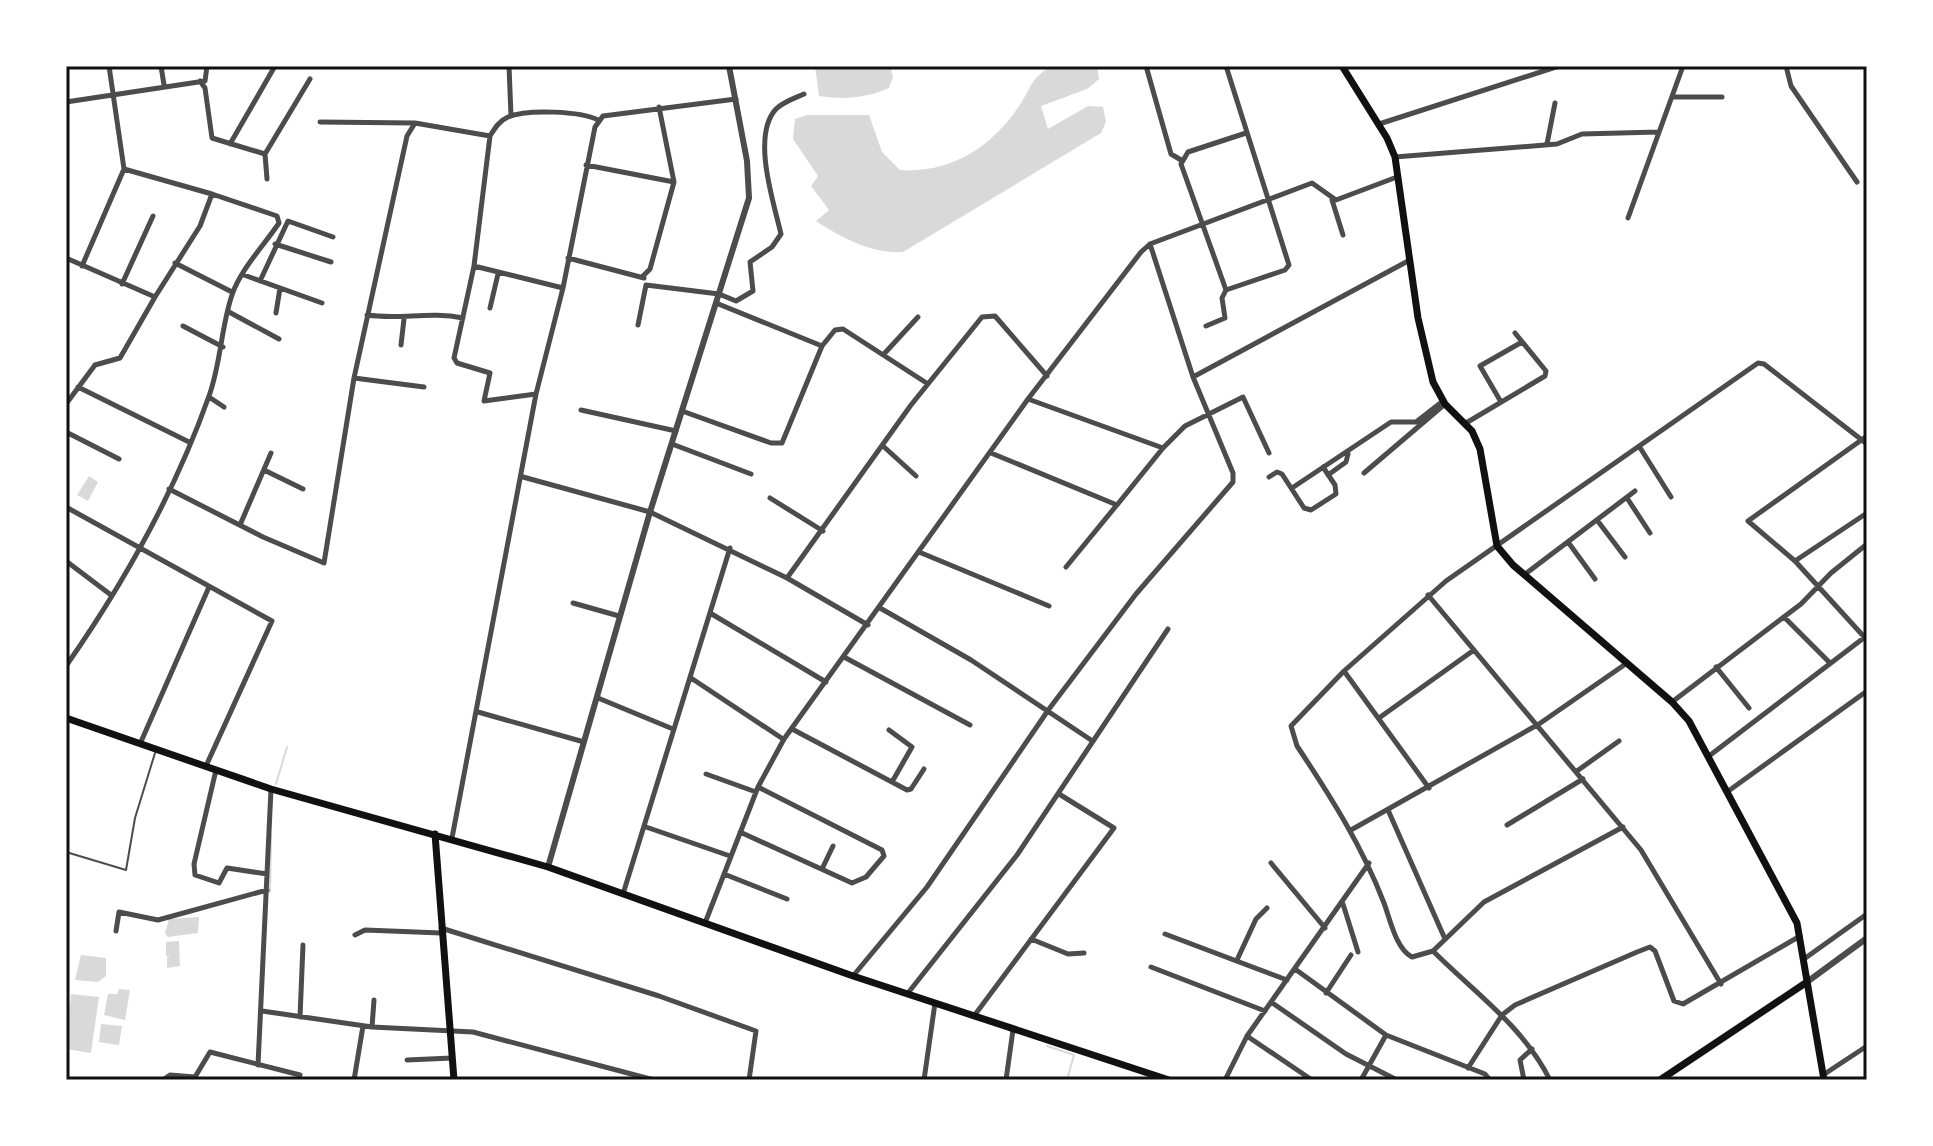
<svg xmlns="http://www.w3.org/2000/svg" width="1933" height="1146" viewBox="0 0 1933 1146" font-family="'Fira Sans',sans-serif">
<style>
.water{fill:#d9d9d9}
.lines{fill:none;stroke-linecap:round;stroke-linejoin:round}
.stream{stroke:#d9d9d9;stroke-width:2}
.service{stroke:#4c4c4c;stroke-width:2}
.minor{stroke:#4c4c4c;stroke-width:5}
.tertiary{stroke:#4c4c4c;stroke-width:6}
.secondary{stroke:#111;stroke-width:7}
.neatline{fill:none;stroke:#111;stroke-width:3}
</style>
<rect width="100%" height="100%" fill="#fff"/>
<path class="water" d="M 815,66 L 890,66 L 893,77 L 889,88 C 866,98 844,100 819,96 Z
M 1052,66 L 1097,66 L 1099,79 L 1087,89 L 1041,106 L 1048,129 L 1088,106 L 1103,107 L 1106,122 L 1101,133 L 903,252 C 872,254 842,238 816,221 L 829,210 L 811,186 L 818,176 L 793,139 L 795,119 L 807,115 L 869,115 L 882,152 L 900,170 C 951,174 994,146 1021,103 C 1033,84 1031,78 1052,66 Z
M 89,476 L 98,482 L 88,501 L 77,495 Z
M 199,917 L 198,933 L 168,937 L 165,933 L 169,919 Z
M 179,941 L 180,966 L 167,968 L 167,957 L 171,956 L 166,956 L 166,942 Z
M 81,955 L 106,958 L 106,976 L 98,982 L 75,980 Z
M 119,989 L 130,990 L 125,1020 L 104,1015 L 108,994 L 117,994 Z
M 71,994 L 99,997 L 91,1053 L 66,1049 Z
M 101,1024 L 122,1026 L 119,1045 L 99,1042 Z"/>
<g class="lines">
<path class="stream" d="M 276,784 L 287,747
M 270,892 L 271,835
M 1047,1046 L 1074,1055 L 1067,1080"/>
<path class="service" d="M 66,852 L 126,870 L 135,818 L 155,753"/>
<path class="minor" d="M 161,66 L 164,85
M 509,66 L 511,116
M 1146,66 L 1171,154 L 1181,160
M 1226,66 L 1289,265 L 1285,270 L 1226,290
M 1786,66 L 1791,86 L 1857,182
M 200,81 L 205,88 L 212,138 L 265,154 L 310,79
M 1673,97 L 1722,97
M 66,102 L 205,81 L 207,66
M 320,122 L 414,123
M 1379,124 L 1559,66
M 230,144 L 275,66
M 1547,144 L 1555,103
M 265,154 L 267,179
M 1395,157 L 1557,144 L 1582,134 L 1658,132
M 586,165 L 674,182
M 124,169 L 212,194 L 200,226 L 155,297
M 1332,200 L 1343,235
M 1628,218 L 1683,66
M 275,244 L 331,262
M 66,258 L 155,297 L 120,358 L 95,365 L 66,404
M 568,258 L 644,278
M 175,263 L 232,292
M 82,266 L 124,169 L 109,66
M 474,266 L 563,288
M 244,275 L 322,303
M 643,276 L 650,269 L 674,182 L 659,107
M 260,281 L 288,221 L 333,237
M 122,284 L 153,216
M 646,285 L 719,294 L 736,301 L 753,291 L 750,262 L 772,247 L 781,234 C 774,203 751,136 776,109 C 783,102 795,98 804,94
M 1226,290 L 1181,164 L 1188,152 L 1246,133
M 716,303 L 822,346 L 835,330 L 843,329 L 928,384
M 490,308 L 498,274
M 229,312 L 279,339
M 276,313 L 280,288
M 367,315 C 400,320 430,311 463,318
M 638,325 L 646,285
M 183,326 L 223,347
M 1206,326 L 1225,318 L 1222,298 L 1226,290
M 401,345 L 404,319
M 883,355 L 918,317
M 1193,377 L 1408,261
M 354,378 L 424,387
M 78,387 L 189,442
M 536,394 L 484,401 L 490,373 L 457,363 L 454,358 L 474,266 L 490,136 C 495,128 499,121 508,117 C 526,109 581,111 598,120
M 209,397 L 224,407
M 1028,399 L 1163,448 L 1185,426 L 1243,397 L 1269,453
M 1501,402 L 1480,366 L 1522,342
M 581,410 L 676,431
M 682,411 L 771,443 L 782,443 L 822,346
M 1466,423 L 1545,376 L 1546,371 L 1515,333
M 66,432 L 119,459
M 1867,436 L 1748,521 L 1795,561 L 1867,640
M 672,444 L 751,474
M 883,446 L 916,476
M 1639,446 L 1671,497
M 991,453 L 1117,505 L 1163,448
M 264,470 L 303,489
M 1364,473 L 1445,404
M 1328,475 L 1346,462 L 1348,454
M 523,477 L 650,512 L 787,578 L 868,625
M 1269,477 L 1277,472 L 1282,474 L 1304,508 L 1311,510 L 1336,494 L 1335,485 L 1323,467
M 1292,488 L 1391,422 L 1416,422 L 1443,401
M 169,489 L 263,537 L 324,563 L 354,378 L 407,136 L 415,123 L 490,136
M 770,498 L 823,531
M 1627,498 L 1650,533
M 66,507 L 272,621 L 206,766
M 1597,520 L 1625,557
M 240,525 L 271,453
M 1568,542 L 1595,579
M 919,552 L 1049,606
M 66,561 L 111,595
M 1795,561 L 1867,513
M 1066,567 L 1116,506
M 1524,575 L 1635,491
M 787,578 L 911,405 L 982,317 L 995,316 L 1047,376
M 1428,595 L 1641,850 L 1721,984
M 573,603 L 619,616
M 880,608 L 971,660 L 1091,740
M 710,613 L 826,682
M 1784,617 L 1829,662
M 844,657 L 970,725
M 66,666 C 124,583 175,492 209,396 C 221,363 221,327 232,295 C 240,270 265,244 279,223 L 277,216 L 212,194
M 1716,667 L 1749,708
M 1344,671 L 1429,788
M 691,678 L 783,739
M 598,698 L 673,729
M 1672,702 L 1801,604 L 1831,573 L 1867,544
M 478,712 L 584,742
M 1379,718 L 1474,650
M 792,729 L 907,790 L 911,789 L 924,769
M 889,730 L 912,747 L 892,782
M 140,744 L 209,587
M 1709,756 L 1865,637
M 216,770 L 194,864 L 195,875 L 219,883 L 227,868 L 267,874
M 1577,771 L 1619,741
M 706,774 L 756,792
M 1727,792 L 1867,691
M 1388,810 L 1445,939
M 1507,825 L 1583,779
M 646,827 L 730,856
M 1623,827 L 1484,902 L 1433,951 L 1412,957 C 1396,949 1390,919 1384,903 C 1362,846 1331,797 1297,746 L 1291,726 L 1344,671 L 1446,581 L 1758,363 L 1764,364 L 1867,444
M 1351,830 L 1539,724 L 1627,663
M 740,832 L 852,883 L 866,877 L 884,856 L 882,850 L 758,787
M 452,838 L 536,394 L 563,288 L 595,127 L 603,116 L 736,99
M 1271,863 L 1325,928
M 822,869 L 833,846
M 724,874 L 787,899
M 623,894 L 730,548
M 1343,904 L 1358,952
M 705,923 L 758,787 L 784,739 L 1028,399 L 1141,252 L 1150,244 L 1312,183 L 1336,200 L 1397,177
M 441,928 L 659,996 L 756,1031 L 749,1080
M 116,931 L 119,912 L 158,920 L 267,890
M 1165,934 L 1287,980
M 355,935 L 365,930 L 441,933
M 1031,939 L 1068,954 L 1084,953
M 1433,951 C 1475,993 1523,1026 1550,1080
M 1804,959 L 1867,914
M 1237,960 L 1256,919 L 1267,908
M 1151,967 L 1265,1011
M 1295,969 L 1386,1035 L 1485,1074 L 1490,1080
M 853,976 L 927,887 L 1049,709 L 1136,594 L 1233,482 L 1233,473 L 1193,377 L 1150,244
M 908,993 L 1017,855 L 1168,629
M 1326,993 L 1351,955
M 1271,1002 L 1346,1054 L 1397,1080
M 262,1011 L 372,1027 L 473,1032 L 654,1080
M 974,1016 L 1114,828 L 1059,794
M 300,1017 L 303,945
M 372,1027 L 374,1000
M 1247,1036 L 1312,1080
M 407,1060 L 452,1058
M 258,1065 L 271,789
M 1468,1068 L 1502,1015 L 1515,1005 L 1637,952 L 1650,947 L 1655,951 L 1674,1001 L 1683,1004 L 1800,936
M 1823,1075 L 1867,1046
M 163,1080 L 170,1075 L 195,1077 L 210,1052 L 300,1075
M 354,1080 L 363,1026
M 924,1080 L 935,1003
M 1006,1080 L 1013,1030
M 1225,1080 L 1247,1036 L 1369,863
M 1361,1080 L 1386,1035
M 1524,1080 L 1520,1060 L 1532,1049"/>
<path class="tertiary" d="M 548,867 L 650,512 L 749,198 L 747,161 L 729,66
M 1807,982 L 1867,938"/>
<path class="secondary" d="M 1342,66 L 1387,138 L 1395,157 L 1418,318 L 1433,382 L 1445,404 L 1472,431 L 1480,449 L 1497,546 L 1513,565 L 1672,702 L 1689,721 L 1797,923 L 1824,1080
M 66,718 L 271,789 L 548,867 L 853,976 L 1169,1080
M 435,834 L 454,1080
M 1660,1080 L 1807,982"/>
</g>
<rect width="1933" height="1146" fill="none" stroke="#ffffff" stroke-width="136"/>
<rect x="68" y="68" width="1797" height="1010" class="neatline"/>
</svg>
